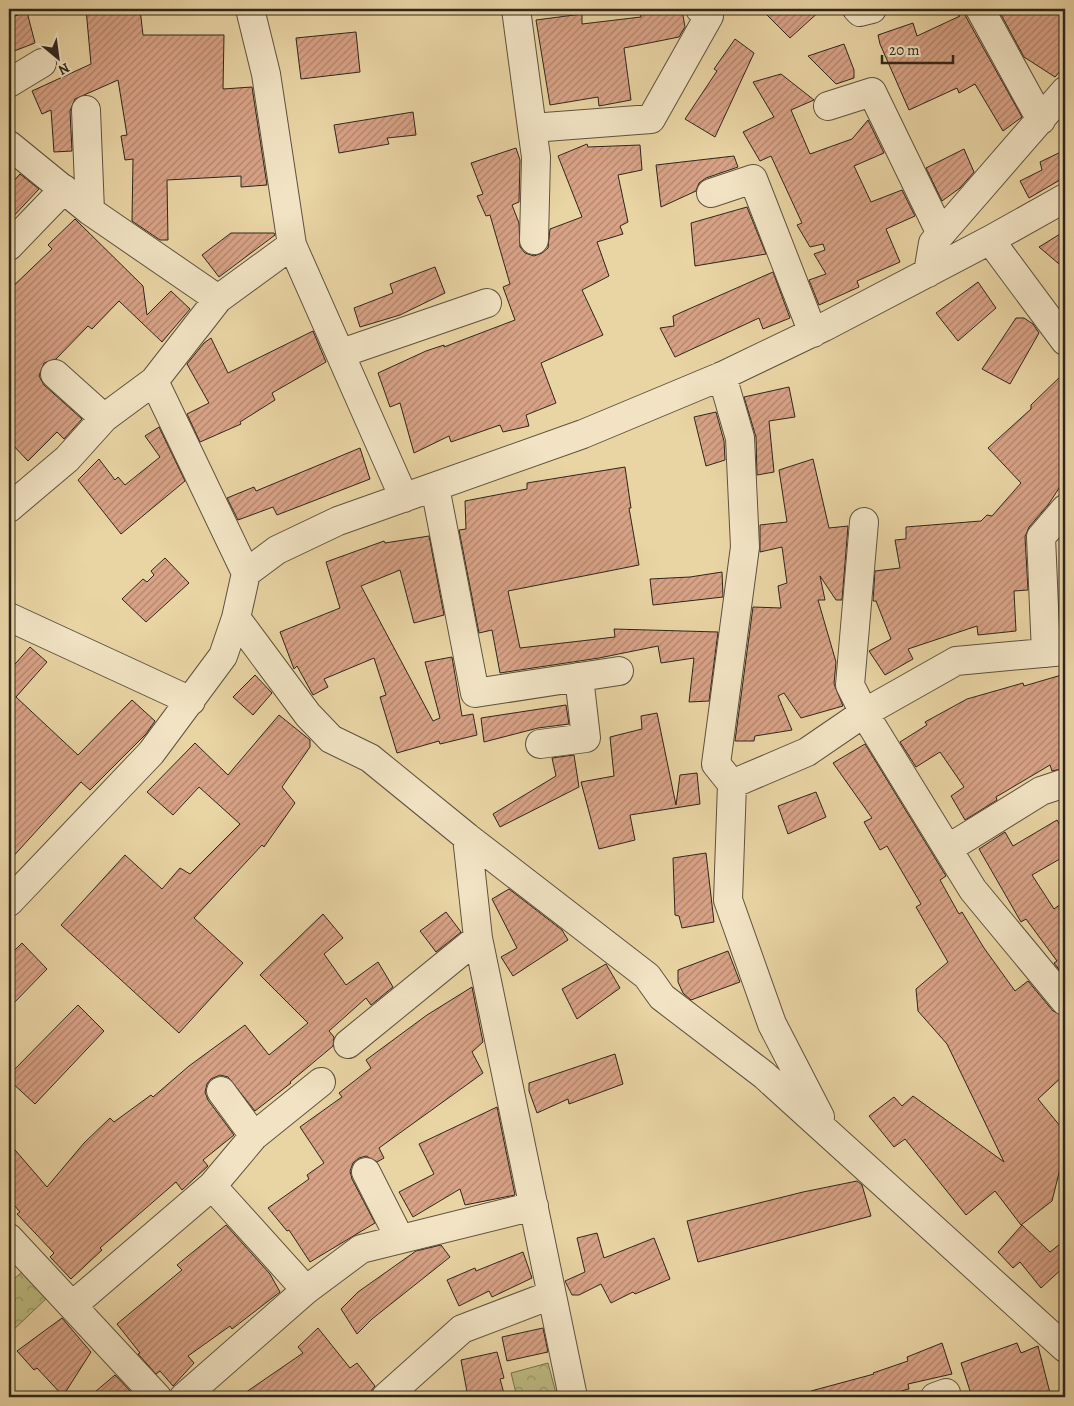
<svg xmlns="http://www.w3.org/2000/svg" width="1074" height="1406" viewBox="0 0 1074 1406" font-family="Alegreya,serif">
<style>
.park{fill:url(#park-crowns);stroke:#76704e}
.building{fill:url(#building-hatch);stroke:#2f261c}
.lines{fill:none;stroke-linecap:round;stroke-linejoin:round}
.minor-casing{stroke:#5e523e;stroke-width:30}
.minor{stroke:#f1e3c4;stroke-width:28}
</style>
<defs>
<pattern id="park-crowns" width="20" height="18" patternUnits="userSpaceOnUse" patternTransform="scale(1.25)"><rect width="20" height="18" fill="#bdbb81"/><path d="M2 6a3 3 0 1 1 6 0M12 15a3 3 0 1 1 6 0" fill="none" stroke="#9a9869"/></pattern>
<pattern id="building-hatch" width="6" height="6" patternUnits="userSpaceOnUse" patternTransform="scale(1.25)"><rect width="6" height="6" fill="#d8a286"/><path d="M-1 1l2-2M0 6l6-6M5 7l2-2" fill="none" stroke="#b0846d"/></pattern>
</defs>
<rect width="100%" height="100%" fill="#e9d4a4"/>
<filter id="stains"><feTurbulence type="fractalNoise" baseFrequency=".004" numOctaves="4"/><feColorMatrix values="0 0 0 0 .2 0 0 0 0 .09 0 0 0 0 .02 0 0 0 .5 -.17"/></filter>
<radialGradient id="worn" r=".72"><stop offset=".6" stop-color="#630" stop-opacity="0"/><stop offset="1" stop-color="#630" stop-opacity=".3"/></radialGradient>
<path class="park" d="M 26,1268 L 49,1296 L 9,1334 L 9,1284 Z
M 548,1363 L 557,1397 L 517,1397 L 511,1373 Z"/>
<path class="building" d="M 86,9 L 140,9 L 143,35 L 224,35 L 223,89 L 252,87 L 267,185 L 241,187 L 241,176 L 167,180 L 168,240 L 160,240 L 132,221 L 133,159 L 125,160 L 121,136 L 127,135 L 118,80 L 75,99 L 70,111 L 72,151 L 54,152 L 51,110 L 42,114 L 32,91 L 91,64 Z
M 761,9 L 822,9 L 790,38 Z
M 949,9 L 964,9 L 966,17 L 1022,117 L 1003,131 L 975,84 L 959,93 L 957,88 L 909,110 L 880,44 L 878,35 L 913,23 L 917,36 L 960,16 Z
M 998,9 L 1065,9 L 1065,65 L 1055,77 L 1024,57 Z
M 682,10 L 685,27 L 679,37 L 624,48 L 631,100 L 599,106 L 598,97 L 550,105 L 536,20 L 582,14 L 582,24 L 641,17 L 640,12 Z
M 27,12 L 35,43 L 9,53 L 9,18 Z
M 356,32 L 360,72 L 301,79 L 296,38 Z
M 735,39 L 754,53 L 715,137 L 685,119 L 717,71 L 714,69 Z
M 844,44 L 854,70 L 854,78 L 836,84 L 808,56 Z
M 781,74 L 814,100 L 791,110 L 810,154 L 852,139 L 868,120 L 884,153 L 854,166 L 871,202 L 902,190 L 915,216 L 886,229 L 900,262 L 857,281 L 859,287 L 819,305 L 809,280 L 826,274 L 814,254 L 825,250 L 823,244 L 810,247 L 797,225 L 802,223 L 771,156 L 760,161 L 743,132 L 774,117 L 753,82 Z
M 413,112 L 416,135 L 387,138 L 389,144 L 339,153 L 334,125 Z
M 587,144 L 588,147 L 640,145 L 642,170 L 618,175 L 628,222 L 620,226 L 623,234 L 597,242 L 609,276 L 582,290 L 603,335 L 541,363 L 556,403 L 526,415 L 529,426 L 503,432 L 500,425 L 451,442 L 449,436 L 414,453 L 400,403 L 390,407 L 378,373 L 426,351 L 444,345 L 444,347 L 515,320 L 503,287 L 510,284 L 490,215 L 486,216 L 477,196 L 483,194 L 471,163 L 516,148 L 520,160 L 519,202 L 512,205 L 519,223 L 520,247 L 525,253 L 534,256 L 542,253 L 548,248 L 550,229 L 582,217 L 558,156 Z
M 964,149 L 974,172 L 960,188 L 942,201 L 926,168 Z
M 1065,150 L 1065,177 L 1029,198 L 1020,181 L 1042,170 L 1040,162 Z
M 734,156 L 738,167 L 706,178 L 699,183 L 696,191 L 661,207 L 656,165 Z
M 20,174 L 39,189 L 9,221 L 9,186 Z
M 747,207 L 766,254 L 695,266 L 691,223 Z
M 75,219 L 143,286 L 147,315 L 171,291 L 190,309 L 162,342 L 119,301 L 92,329 L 88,326 L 56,359 L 44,363 L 39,376 L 44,385 L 82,419 L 64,439 L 57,432 L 28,461 L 9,441 L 9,290 L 52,249 L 48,245 Z
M 1065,231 L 1065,269 L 1039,247 Z
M 231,233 L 274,233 L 275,235 L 219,277 L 202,255 Z
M 435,267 L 445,293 L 400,315 L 360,327 L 354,308 L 393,293 L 390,284 Z
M 773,272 L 790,318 L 763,329 L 759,318 L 675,357 L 660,328 L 674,326 L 673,316 Z
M 978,282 L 996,308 L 958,341 L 936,313 Z
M 1016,318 L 1024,318 L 1033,324 L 1039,333 L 1010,384 L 982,369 Z
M 313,331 L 326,362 L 272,393 L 275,400 L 240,422 L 241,424 L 200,442 L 187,414 L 209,403 L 187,364 L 204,343 L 211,338 L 228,373 Z
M 1065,372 L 1065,479 L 1048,505 L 1029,527 L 1025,537 L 1028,590 L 1014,591 L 1016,631 L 978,635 L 977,626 L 908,649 L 913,659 L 885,675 L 869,651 L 891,639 L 876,601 L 873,601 L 875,571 L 900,568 L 895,540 L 906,539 L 906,527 L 981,521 L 987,515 L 992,516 L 1021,483 L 988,448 L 1031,409 L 1031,405 Z
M 789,387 L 795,417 L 769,421 L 774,472 L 757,475 L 756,437 L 744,397 Z
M 716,412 L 724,441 L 725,460 L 706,466 L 694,417 Z
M 159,427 L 185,481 L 121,534 L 78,480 L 99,459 L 115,480 L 118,477 L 125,485 L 160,457 L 145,436 Z
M 360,448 L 370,479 L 277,515 L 273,507 L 238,520 L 227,498 L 254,487 L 256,491 Z
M 813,459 L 829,528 L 848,526 L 842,600 L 836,600 L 820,576 L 825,600 L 818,600 L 836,662 L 834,684 L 843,706 L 801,718 L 784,693 L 778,696 L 792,730 L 755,736 L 754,741 L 735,741 L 753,607 L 781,608 L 778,586 L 787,583 L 782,547 L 760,552 L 760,525 L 787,522 L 779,470 Z
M 625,467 L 631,508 L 629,508 L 639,565 L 508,591 L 520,648 L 615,637 L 614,629 L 718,632 L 709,701 L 689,702 L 694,658 L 661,663 L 658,646 L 599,658 L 500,673 L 492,630 L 479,633 L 459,530 L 466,529 L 465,501 L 527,489 L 527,483 Z
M 429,536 L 444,615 L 414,623 L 400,570 L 361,586 L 433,721 L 440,718 L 425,662 L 452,657 L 462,716 L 473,714 L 477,735 L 440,744 L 439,741 L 397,753 L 380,697 L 386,695 L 374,658 L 324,679 L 328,687 L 313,695 L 297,666 L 294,669 L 280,632 L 340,608 L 326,562 L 384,541 L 385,543 Z
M 165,558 L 189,583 L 146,622 L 122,599 L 143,579 L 147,582 L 154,575 L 151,571 Z
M 722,572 L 723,597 L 653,605 L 650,579 L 690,577 Z
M 30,647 L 47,662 L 16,697 L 78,755 L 132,700 L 155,721 L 146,734 L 90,790 L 81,782 L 9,861 L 9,671 Z
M 1065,674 L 1065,768 L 1052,771 L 1050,765 L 996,797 L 997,800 L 965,820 L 951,796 L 964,787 L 940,752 L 916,767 L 900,742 L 927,725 L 925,722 L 967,699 L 1023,683 L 1024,686 Z
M 255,675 L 272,693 L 253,715 L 233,697 Z
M 566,705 L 569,724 L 538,728 L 484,742 L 481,718 Z
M 657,713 L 676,805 L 680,775 L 697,773 L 700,804 L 630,815 L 635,840 L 599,849 L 581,782 L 614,776 L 610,737 L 642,729 L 641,716 Z
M 279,715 L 310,740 L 310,747 L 282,787 L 295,803 L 264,847 L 262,845 L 194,918 L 243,963 L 179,1033 L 61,925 L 125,855 L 162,889 L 180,868 L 190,874 L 240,824 L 199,787 L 173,815 L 147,792 L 195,743 L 228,775 Z
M 865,744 L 946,876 L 940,880 L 959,914 L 962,912 L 984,948 L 1015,991 L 1028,981 L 1053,1011 L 1065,1016 L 1065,1074 L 1038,1099 L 1065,1132 L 1065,1149 L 1052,1201 L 1021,1225 L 995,1191 L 966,1215 L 905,1139 L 894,1147 L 869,1116 L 894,1097 L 902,1106 L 913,1096 L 1004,1162 L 947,1044 L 918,1011 L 916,989 L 948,962 L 916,907 L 921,904 L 887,846 L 880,850 L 864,822 L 872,818 L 833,763 Z
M 574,755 L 579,787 L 500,827 L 493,814 L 556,776 L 552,758 Z
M 816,792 L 826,817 L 788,834 L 778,806 Z
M 1057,820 L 1065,834 L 1065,856 L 1032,875 L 1054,909 L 1065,901 L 1065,977 L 1054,963 L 1057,961 L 1026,919 L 1021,922 L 979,849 L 1005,832 L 1013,846 Z
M 706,853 L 714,922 L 682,928 L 679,916 L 675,915 L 673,858 Z
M 509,889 L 562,930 L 568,940 L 513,976 L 501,957 L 517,948 L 492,899 Z
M 446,912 L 461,932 L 436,952 L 420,931 Z
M 323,914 L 343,938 L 324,954 L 346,985 L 378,962 L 393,987 L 371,1005 L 366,998 L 329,1031 L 334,1037 L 333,1046 L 290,1082 L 291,1083 L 255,1111 L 228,1077 L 220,1075 L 211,1079 L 207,1084 L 205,1092 L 208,1100 L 234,1135 L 203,1160 L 208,1166 L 182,1190 L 176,1182 L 100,1248 L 102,1250 L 71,1279 L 50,1257 L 54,1253 L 17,1214 L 20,1212 L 9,1199 L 9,1143 L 47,1187 L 84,1143 L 110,1118 L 114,1122 L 151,1095 L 153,1097 L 189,1066 L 245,1025 L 269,1055 L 308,1023 L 260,975 Z
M 22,943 L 47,969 L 9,1008 L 9,956 Z
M 728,951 L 740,982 L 691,1000 L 683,993 L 678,982 L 678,970 Z
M 606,964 L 620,988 L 577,1019 L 562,989 Z
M 472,987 L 483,1042 L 472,1052 L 483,1073 L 379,1148 L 384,1158 L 377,1162 L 366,1156 L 359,1158 L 353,1163 L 350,1171 L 352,1179 L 375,1223 L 310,1262 L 289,1230 L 287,1231 L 268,1208 L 309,1179 L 307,1175 L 324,1163 L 300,1127 L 342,1097 L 339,1093 L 371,1068 L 366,1060 L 427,1015 Z
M 78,1005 L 104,1031 L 35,1104 L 9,1080 L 9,1075 Z
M 615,1054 L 623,1084 L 569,1104 L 568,1099 L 537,1113 L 529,1091 L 529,1083 Z
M 497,1107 L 515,1195 L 465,1205 L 460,1189 L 413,1217 L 399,1192 L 434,1174 L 419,1144 Z
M 857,1181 L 862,1185 L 871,1216 L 698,1262 L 687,1221 L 803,1192 Z
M 226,1225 L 270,1274 L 280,1292 L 232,1329 L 230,1326 L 188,1356 L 194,1363 L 173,1386 L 160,1371 L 156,1374 L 138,1354 L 140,1353 L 117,1324 L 182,1270 L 177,1265 Z
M 1022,1225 L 1050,1252 L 1065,1240 L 1065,1266 L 1041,1288 L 1020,1262 L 1013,1268 L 998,1252 Z
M 597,1233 L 604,1258 L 654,1238 L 670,1279 L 635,1294 L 633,1292 L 611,1303 L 601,1284 L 579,1295 L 572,1295 L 565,1281 L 585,1272 L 577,1238 Z
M 441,1245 L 450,1257 L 372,1319 L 357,1334 L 341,1309 L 358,1292 L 416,1251 Z
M 523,1252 L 532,1278 L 492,1297 L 489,1291 L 459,1306 L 447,1280 L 475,1268 L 476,1271 Z
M 62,1318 L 91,1352 L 63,1396 L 37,1368 L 34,1370 L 17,1351 Z
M 318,1328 L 350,1368 L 357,1363 L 375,1386 L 366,1397 L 239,1397 L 303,1353 L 298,1347 Z
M 543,1328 L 548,1352 L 507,1361 L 502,1337 Z
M 942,1343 L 952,1374 L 908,1384 L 909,1389 L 879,1397 L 812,1397 L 811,1391 L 874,1374 L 873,1373 L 908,1361 L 907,1357 Z
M 1017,1343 L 1021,1353 L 1038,1346 L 1051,1397 L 972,1397 L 961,1363 Z
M 497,1352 L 504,1378 L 500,1379 L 505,1397 L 468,1397 L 461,1360 Z
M 115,1375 L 133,1394 L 130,1397 L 89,1397 Z"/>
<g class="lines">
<g class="minor-casing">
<path id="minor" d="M 250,9 L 266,74 L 292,245 L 404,498
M 516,9 L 532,128 L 651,119 L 709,16 L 700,9
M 857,9 L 860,12 L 872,9
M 980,9 L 1041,120
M 9,83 L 42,63
M 828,106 L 872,92 L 941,234
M 86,110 L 90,211
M 532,128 L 536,157 L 534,240
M 9,145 L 90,211 L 218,299
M 711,193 L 753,179 L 813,333
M 990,240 L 1065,341
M 9,246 L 64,189
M 928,273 L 933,243 L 1065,91
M 342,353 L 487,303
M 55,374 L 104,418
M 722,376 L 740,438 L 745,547 L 716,764 L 732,784
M 154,381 L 246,573
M 435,487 L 475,693 L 619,671
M 9,508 L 67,459 L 104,418 L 154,381 L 218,299 L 292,245
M 864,522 L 850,685 L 864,713 L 973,890 L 1065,1001
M 9,617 L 191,701
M 236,618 L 308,715 L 331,739 L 370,758 L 467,837 L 647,976 L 662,997 L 764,1075 L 1065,1348
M 1046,653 L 1041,537 L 1065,509
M 540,744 L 586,738 L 579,677
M 467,837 L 478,938 L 573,1397
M 949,848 L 1041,791 L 1065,783
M 9,902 L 151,753 L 223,656 L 236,618 L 246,573 L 277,550 L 338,521 L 583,434 L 722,376 L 824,327 L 990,240 L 1065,198
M 348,1044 L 478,938
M 221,1091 L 254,1136
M 820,1117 L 772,1024 L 728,900 L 732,784 L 807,752 L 864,713 L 956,661 L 1065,651
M 366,1172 L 400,1239
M 212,1186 L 254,1136 L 321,1082
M 9,1238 L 157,1397
M 73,1305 L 212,1186 L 306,1290
M 184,1397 L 306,1290 L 361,1249 L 534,1206
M 386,1397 L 462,1329 L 551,1295
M 935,1397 L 946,1393"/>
</g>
<use href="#minor" class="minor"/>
</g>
<rect width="1074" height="1406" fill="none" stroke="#e9d4a4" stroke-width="30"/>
<rect x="10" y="10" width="1054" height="1386" fill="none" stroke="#2f261c" stroke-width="2.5"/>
<rect x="15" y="15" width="1044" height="1376" fill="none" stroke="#2f261c"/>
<g transform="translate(58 58) rotate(151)" stroke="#f1e3c4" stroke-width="4" paint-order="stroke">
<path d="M0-4L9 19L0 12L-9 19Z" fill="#2f261c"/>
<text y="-8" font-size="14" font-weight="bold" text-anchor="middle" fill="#2f261c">N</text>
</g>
<path d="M882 55v8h71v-8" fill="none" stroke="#2f261c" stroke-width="2.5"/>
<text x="889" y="55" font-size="15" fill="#2f261c" stroke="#f1e3c4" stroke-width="4" paint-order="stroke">20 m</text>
<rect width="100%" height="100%" filter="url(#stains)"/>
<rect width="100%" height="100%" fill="url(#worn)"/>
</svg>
